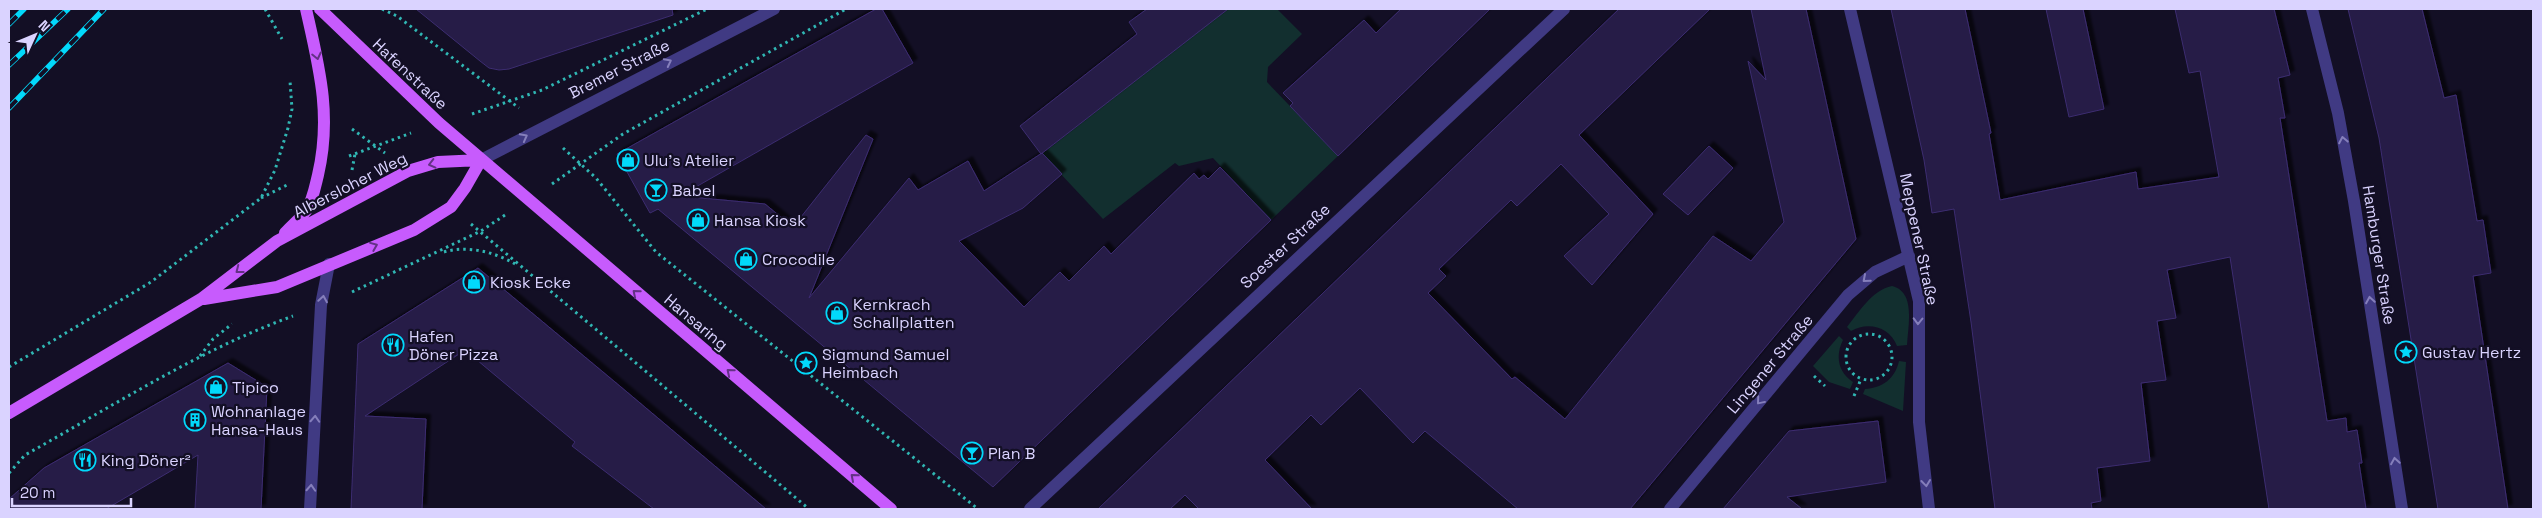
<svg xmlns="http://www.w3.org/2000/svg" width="2542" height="518" viewBox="0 0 2542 518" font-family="'Space Grotesk',sans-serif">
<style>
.green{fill:#122f2f}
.building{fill:#251b46;stroke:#3d2d71;filter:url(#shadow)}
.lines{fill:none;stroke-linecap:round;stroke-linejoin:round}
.path{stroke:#30b6b3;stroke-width:3;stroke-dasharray:2.5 4;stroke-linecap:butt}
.minor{stroke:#403a83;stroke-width:12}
.major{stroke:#c75bfd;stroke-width:12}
.rail-casing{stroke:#02d9fb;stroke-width:5.5}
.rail{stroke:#130f25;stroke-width:4;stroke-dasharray:11;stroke-linecap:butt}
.oneway{stroke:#643186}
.oneway2{stroke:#857fbb}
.labels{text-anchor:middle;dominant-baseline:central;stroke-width:4.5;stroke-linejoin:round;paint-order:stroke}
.street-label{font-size:16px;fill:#dad3ff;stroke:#130f25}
.poi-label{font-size:16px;fill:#dad3ff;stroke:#130f25;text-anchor:start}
</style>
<defs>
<filter id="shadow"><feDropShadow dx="4.5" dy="-4.5" stdDeviation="1" flood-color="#0009"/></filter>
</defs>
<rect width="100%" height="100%" fill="#130f25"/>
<path class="green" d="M 1226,9 L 1277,9 L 1302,34 L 1268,67 L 1267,82 L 1338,156 L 1271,220 L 1213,158 L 1179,166 L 1175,163 L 1103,219 L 1042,154 Z
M 1892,286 C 1916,292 1908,325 1907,345 L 1897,346 C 1890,327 1868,321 1851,331 L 1847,327 C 1859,312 1872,290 1892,286 Z
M 1839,336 L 1843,340 C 1835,356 1838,372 1853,382 L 1850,389 L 1829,382 L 1813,366 Z
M 1899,361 L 1906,362 L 1903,411 L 1863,394 L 1865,389 C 1882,388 1895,379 1899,361 Z"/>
<path class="building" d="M 416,9 L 672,9 L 673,15 L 509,69 L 499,70 L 489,68 L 480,61 Z
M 876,9 L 882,9 L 913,63 L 680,196 L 765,204 L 793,227 L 866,135 L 873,139 L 809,298 L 909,178 L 918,190 L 968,161 L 984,191 L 1042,153 L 1062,174 L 1023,208 L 959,241 L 1024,307 L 1060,272 L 1069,281 L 1104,246 L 1111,254 L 1194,173 L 1199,179 L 1204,175 L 1208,179 L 1220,167 L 1271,220 L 993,487 L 658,209 L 650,213 L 617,154 Z
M 1147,9 L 1228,9 L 1041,154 L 1020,126 L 1137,34 L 1129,22 Z
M 1401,9 L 1490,9 L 1338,156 L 1290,106 L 1293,103 L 1283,93 L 1364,20 L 1376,33 Z
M 1619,9 L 1710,9 L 1579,135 L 1653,214 L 1592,285 L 1564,256 L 1609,214 L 1561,164 L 1517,206 L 1511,200 L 1439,269 L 1446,276 L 1428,293 L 1512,379 L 1515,377 L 1565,419 L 1713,236 L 1751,261 L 1784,222 L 1748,61 L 1766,80 L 1751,9 L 1806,9 L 1856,239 L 1630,509 L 1518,509 L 1425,431 L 1413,443 L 1360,388 L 1321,425 L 1311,415 L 1265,460 L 1312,509 L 1199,509 L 1185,495 L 1170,509 L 1098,509 Z
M 1891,9 L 1965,9 L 1991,133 L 1989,134 L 2000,200 L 2136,172 L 2138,189 L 2219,177 L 2200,71 L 2189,73 L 2175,9 L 2274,9 L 2290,75 L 2278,78 L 2285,118 L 2280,118 L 2327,421 L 2346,418 L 2347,432 L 2357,430 L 2362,463 L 2359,463 L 2366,509 L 2269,509 L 2230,257 L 2167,270 L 2176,318 L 2157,321 L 2166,380 L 2141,383 L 2150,461 L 2097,468 L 2101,501 L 2091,503 L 2092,509 L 1995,509 L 1971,322 L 1954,209 L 1932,213 L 1924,160 Z
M 2046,9 L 2083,9 L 2104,109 L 2069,117 Z
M 2348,9 L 2422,9 L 2444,98 L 2456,95 L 2477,221 L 2483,220 L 2491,273 L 2473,276 L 2508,509 L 2438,509 L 2379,138 Z
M 1709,146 L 1733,168 L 1688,215 L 1663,194 Z
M 478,268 L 621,387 L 766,509 L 654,509 L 572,446 L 575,442 L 465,350 L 365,416 L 426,419 L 422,509 L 351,509 L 358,344 Z
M 228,363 L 267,387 L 261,509 L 195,509 L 198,455 L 106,509 L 9,509 L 9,499 L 44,468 Z
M 1878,421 L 1886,482 L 1787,497 L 1802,509 L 1723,509 L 1789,431 Z"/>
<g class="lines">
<path class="path" d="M 265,9 L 282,39
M 382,9 L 397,16 L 519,108
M 472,114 L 542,90 L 707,9
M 352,129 L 385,153
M 563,148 L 596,178 L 656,252 L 978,509
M 349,156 L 411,133
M 352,170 L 355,154
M 552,184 L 623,134 L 846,9
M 261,198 L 287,185
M 471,224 L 809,509
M 444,252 C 467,245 495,252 515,264
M 352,292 L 481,231 L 505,215
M1846 357a23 23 0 1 1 46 0a23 23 0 1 1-46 0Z
M 200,356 L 213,339 L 232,324
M 9,367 L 151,282 L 261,198 L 275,170 L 288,128 L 292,109 L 290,81
M 1814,376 L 1825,386
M 1854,396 L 1861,379
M 9,473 L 25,455 C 113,406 199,350 293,316"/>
<path class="minor" d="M 1850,9 L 1919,301 L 1919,422 L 1929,509
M 2312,9 L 2338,113 L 2354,201 L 2402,509
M 481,160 L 774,9
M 310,509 L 321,305 L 329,264
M 1030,509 L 1564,9
M 1670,509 L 1848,295 L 1875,272 L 1909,256"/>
<path class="major" d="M 320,9 L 439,123 L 891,509
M 285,233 C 291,226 300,219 306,211 C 313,200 315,187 318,175 C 332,115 319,67 306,9
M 204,299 L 277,287 L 414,230 L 451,207 L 465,188 L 481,160
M 9,413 L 201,299 L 277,241 L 408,171 L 438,162 L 481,160"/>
<g class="rail-casing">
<path id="rail" d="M 9,24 L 24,9
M 9,65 L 68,9
M 9,108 L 104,9"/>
</g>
<use href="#rail" class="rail"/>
</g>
<defs><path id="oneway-chevron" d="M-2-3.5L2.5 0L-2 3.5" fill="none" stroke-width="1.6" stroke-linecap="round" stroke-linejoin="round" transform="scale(1.25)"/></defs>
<g class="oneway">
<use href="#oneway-chevron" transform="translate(317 56) rotate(77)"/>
<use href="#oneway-chevron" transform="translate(432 164) rotate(166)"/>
<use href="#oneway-chevron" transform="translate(374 246) rotate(-22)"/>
<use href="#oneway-chevron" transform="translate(239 270) rotate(142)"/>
<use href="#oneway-chevron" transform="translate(636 293) rotate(-140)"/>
<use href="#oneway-chevron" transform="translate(730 372) rotate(-140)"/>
<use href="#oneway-chevron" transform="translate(854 477) rotate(-139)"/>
</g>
<g class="oneway2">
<use href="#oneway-chevron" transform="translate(668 62) rotate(-27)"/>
<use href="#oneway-chevron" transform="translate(524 137) rotate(-28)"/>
<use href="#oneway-chevron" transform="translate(2343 140) rotate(-101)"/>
<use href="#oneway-chevron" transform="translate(1866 279) rotate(139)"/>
<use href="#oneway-chevron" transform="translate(323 299) rotate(-81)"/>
<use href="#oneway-chevron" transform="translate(2370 300) rotate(-99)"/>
<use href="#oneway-chevron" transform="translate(1918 321) rotate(91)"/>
<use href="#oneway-chevron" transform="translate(1760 401) rotate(130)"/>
<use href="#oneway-chevron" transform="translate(315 419) rotate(-87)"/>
<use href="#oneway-chevron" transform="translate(2395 461) rotate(-99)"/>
<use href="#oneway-chevron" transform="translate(1926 483) rotate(83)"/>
<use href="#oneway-chevron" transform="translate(311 488) rotate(-87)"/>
</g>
<defs>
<g id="shop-ring" transform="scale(1.125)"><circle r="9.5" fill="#130f25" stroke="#02d9fb" stroke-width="1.5"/><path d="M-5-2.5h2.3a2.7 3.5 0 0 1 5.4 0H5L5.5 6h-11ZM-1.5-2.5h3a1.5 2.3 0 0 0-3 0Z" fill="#02d9fb"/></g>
<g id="bar-ring" transform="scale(1.125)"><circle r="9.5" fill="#130f25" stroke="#02d9fb" stroke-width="1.5"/><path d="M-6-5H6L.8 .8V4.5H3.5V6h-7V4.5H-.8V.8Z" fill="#02d9fb"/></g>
<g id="restaurant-ring" transform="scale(1.125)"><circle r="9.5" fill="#130f25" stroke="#02d9fb" stroke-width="1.5"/><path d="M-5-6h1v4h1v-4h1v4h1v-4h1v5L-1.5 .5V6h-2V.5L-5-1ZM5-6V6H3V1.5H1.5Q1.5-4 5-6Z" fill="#02d9fb"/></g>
<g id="sight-ring" transform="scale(1.125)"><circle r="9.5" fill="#130f25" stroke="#02d9fb" stroke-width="1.5"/><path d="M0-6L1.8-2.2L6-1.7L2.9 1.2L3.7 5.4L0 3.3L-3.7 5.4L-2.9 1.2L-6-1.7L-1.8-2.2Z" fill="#02d9fb"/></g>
<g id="building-ring" transform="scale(1.125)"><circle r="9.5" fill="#130f25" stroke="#02d9fb" stroke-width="1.5"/><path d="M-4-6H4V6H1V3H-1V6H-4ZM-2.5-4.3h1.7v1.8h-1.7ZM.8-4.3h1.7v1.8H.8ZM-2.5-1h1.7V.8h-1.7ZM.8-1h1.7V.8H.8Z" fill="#02d9fb"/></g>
</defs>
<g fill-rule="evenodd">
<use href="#shop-ring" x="628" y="160"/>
<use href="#bar-ring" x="656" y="190"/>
<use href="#shop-ring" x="698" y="220"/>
<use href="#shop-ring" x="746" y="259"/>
<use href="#shop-ring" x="474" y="282"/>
<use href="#shop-ring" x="837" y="313"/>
<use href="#restaurant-ring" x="393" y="345"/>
<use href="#sight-ring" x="2406" y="352"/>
<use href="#sight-ring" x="806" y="363"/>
<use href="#shop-ring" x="216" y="387"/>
<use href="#building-ring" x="195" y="420"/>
<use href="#bar-ring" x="972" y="453"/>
<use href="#restaurant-ring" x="85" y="460"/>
</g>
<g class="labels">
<g class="street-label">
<text transform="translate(619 69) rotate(-27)">Bremer Straße</text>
<text transform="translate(410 74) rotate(43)">Hafenstraße</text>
<text transform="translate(350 185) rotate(-27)">Albersloher Weg</text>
<text transform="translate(1919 239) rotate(78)">Meppener Straße</text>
<text transform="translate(1285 246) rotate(-43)">Soester Straße</text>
<text transform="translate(2379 255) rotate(81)">Hamburger Straße</text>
<text transform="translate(696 322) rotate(40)">Hansaring</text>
<text transform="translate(1770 364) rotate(-50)">Lingener Straße</text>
</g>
<g class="poi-label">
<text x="644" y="160">Ulu's Atelier</text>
<text x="672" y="190">Babel</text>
<text x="714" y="220">Hansa Kiosk</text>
<text x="762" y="259">Crocodile</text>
<text x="490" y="282">Kiosk Ecke</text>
<text x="853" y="304">Kernkrach<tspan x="853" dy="18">Schallplatten</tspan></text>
<text x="409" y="336">Hafen<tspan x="409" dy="18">Döner Pizza</tspan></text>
<text x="2422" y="352">Gustav Hertz</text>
<text x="822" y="354">Sigmund Samuel<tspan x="822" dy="18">Heimbach</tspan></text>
<text x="232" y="387">Tipico</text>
<text x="211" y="411">Wohnanlage<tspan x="211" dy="18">Hansa-Haus</tspan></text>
<text x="988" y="453">Plan B</text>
<text x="101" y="460">King Döner²</text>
</g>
</g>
<rect width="2542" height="518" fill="none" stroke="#dad3ff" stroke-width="20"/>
<g transform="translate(35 35) rotate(46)" stroke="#130f25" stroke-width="4" paint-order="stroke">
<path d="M0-4L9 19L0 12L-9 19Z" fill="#dad3ff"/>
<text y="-8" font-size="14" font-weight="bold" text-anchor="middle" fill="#dad3ff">N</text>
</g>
<path d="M12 498v8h119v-8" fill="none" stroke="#dad3ff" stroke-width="2.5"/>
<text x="20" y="498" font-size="15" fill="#dad3ff" stroke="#130f25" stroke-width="4" paint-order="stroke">20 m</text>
</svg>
